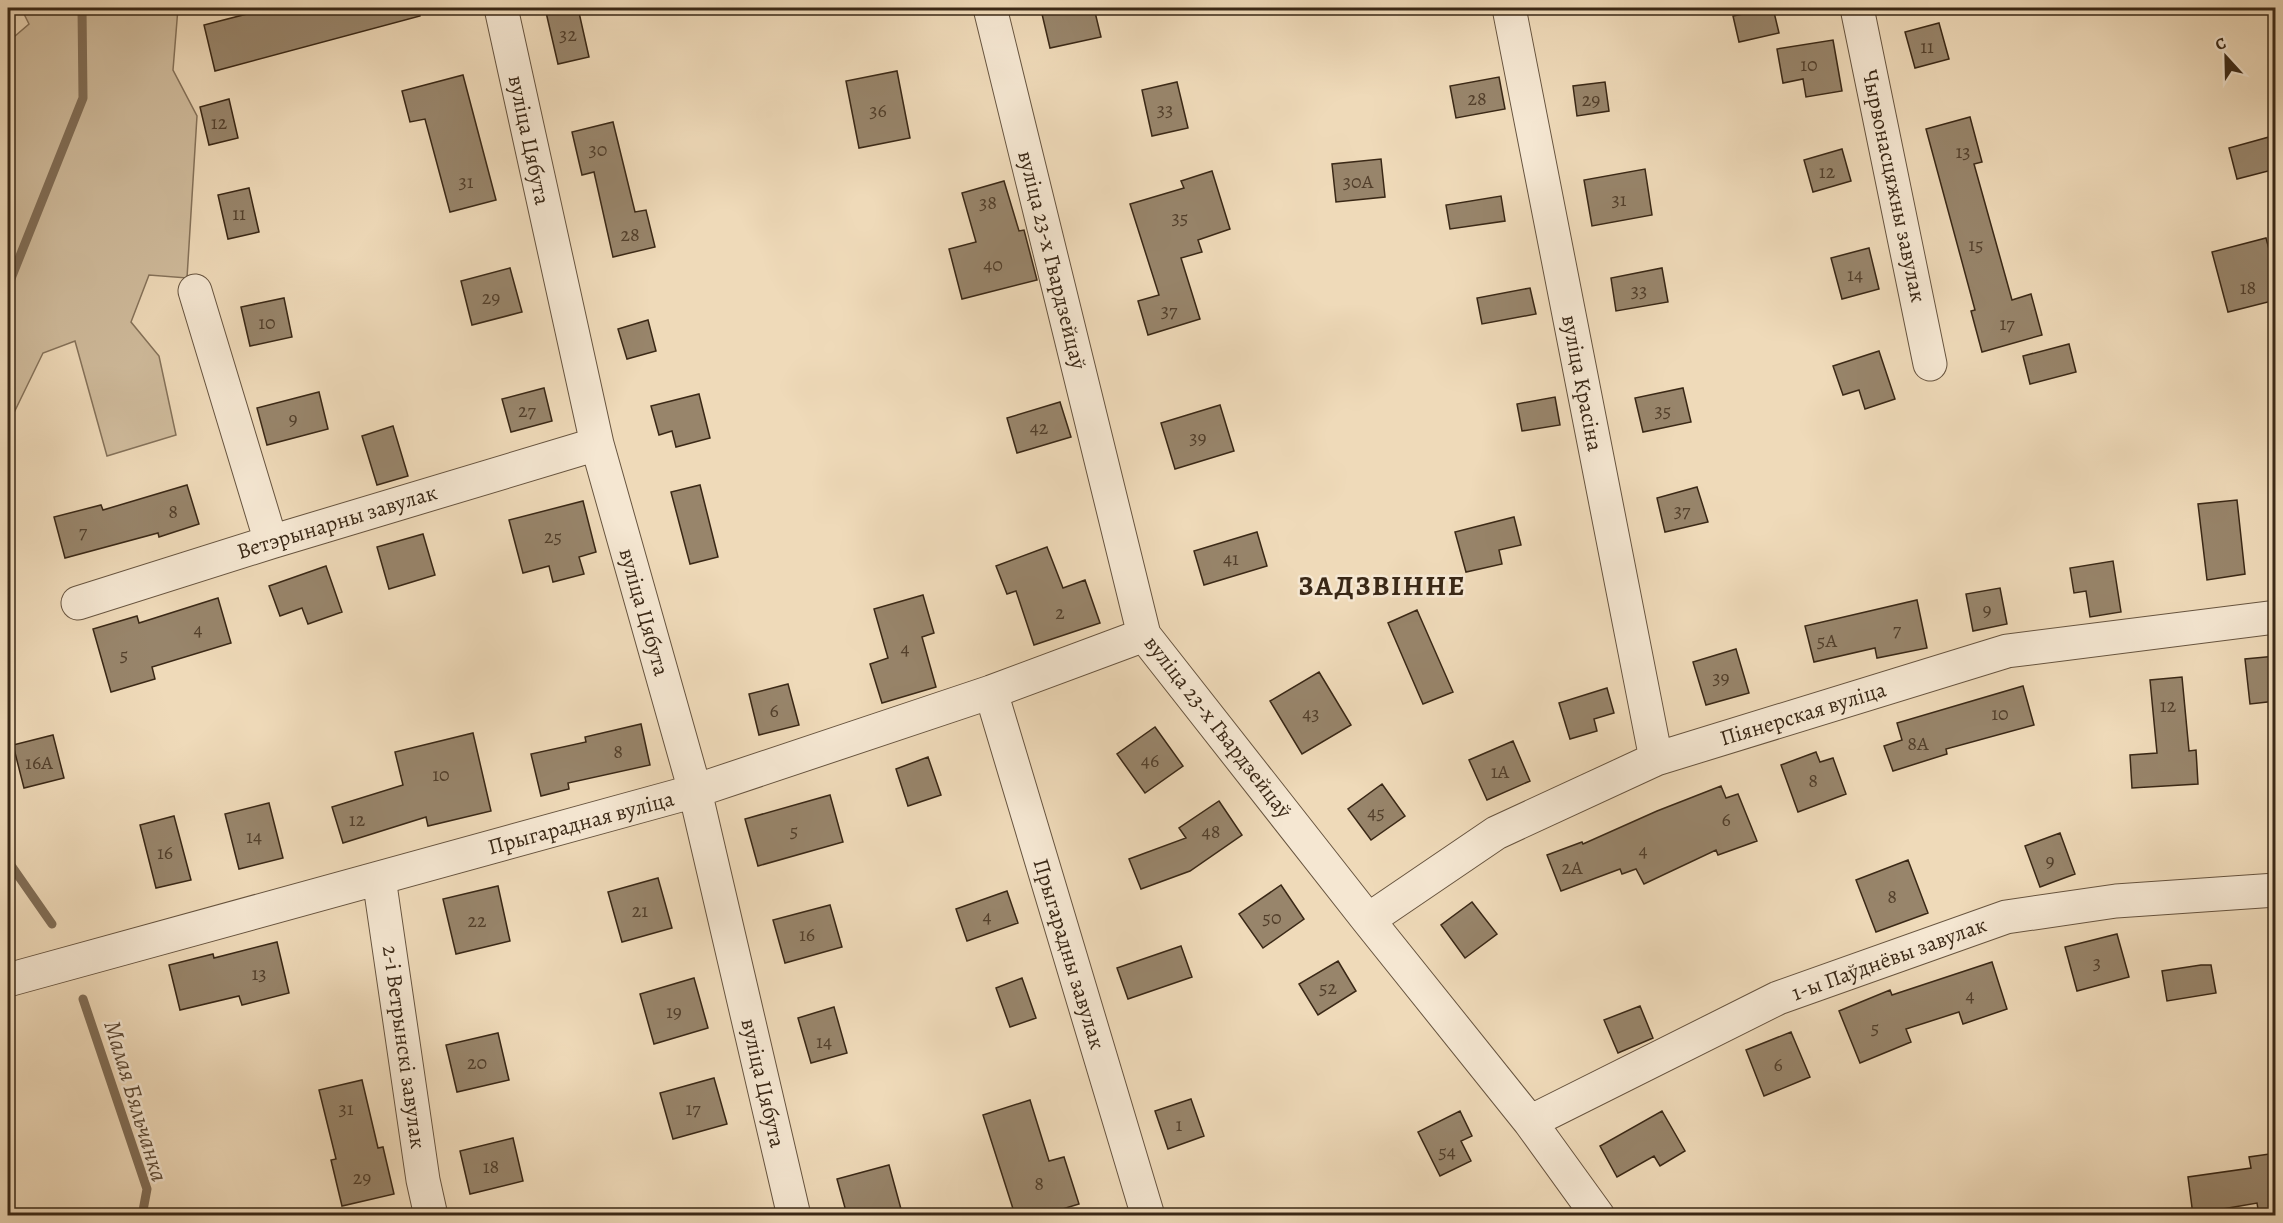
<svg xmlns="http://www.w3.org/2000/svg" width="2283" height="1223" viewBox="0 0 2283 1223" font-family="Alegreya,serif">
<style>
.green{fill:#d0bc9d;stroke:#85725a;stroke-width:1.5}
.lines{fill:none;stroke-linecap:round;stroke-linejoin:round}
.stream{stroke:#816e57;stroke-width:9}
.building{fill:#98856b;stroke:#3a2816;stroke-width:1.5}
.minor-casing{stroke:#67543f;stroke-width:35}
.minor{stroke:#f5e7d2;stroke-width:33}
.labels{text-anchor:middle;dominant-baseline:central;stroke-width:5;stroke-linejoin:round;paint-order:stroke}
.number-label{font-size:20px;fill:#523f2b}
.street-label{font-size:22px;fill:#3a2816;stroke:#f5e7d2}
.water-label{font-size:24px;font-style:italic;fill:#5e4b36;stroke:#f5e7d2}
.district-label{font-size:28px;font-weight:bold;letter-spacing:1.5px;fill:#3a2816;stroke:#f5e7d2}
</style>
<rect width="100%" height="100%" fill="#efdab9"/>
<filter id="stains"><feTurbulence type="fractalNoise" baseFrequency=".00333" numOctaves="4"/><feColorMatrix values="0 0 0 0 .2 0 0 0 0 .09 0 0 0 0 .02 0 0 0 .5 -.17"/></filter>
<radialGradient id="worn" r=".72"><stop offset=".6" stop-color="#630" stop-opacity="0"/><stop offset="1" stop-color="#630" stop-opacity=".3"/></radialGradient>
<path class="green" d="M 21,8 L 178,8 L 173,70 L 197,116 L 187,278 L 149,275 L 131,322 L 159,356 L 176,435 L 107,456 L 75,341 L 43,353 L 8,425 L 8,42 L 29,24 Z"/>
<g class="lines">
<path class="stream" d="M 8,286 L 83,98 L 82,8
M 8,861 L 52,924
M 83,999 L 147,1189 L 142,1216"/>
</g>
<path class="building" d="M 270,8 L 419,8 L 420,16 L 215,71 L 204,25 Z
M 545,8 L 578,8 L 589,57 L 558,64 Z
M 1070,8 L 1094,8 L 1101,37 L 1050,48 L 1042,14 Z
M 1773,8 L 1779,33 L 1739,42 L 1733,16 Z
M 1939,23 L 1949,59 L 1915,68 L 1905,32 Z
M 1833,40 L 1842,91 L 1806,97 L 1803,79 L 1783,83 L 1777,49 Z
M 897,71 L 910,138 L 859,148 L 846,81 Z
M 463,75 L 496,200 L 450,212 L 425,119 L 410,122 L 402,91 Z
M 1499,77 L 1505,109 L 1456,118 L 1450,86 Z
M 1177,82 L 1188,128 L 1152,136 L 1142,90 Z
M 1605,82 L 1609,111 L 1577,116 L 1573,86 Z
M 229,99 L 238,138 L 209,145 L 200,107 Z
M 1970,117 L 1982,162 L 1974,164 L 2012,300 L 2031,294 L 2042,335 L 1982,352 L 1971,311 L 1975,310 L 1926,129 Z
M 613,122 L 635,212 L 646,210 L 655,247 L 613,257 L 594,172 L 582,175 L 572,132 Z
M 2269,137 L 2276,159 L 2276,169 L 2237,179 L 2229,148 Z
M 1842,149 L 1851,181 L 1813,192 L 1804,160 Z
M 1381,159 L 1385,197 L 1336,202 L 1332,164 Z
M 1645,169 L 1652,215 L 1592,226 L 1584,180 Z
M 1212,171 L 1230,229 L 1198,240 L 1202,252 L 1181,258 L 1200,319 L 1148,335 L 1138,301 L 1159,295 L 1130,204 L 1184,188 L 1181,181 Z
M 1004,181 L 1019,231 L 1024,230 L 1037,280 L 962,299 L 949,249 L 976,242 L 962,193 Z
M 249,188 L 259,232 L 228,239 L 218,195 Z
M 1501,196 L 1505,221 L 1450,229 L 1446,205 Z
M 2266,238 L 2276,275 L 2276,300 L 2228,312 L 2212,252 Z
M 1869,248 L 1879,289 L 1842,299 L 1831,258 Z
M 510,268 L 522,312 L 472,325 L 461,281 Z
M 1662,268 L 1668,302 L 1616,311 L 1611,278 Z
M 1530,288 L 1536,314 L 1482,324 L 1477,298 Z
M 284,298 L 292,337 L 250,346 L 241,307 Z
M 648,320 L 656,351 L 627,359 L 618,329 Z
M 2069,344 L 2076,372 L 2030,384 L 2023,356 Z
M 1879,351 L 1895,399 L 1865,409 L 1859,390 L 1843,395 L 1833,366 Z
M 544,388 L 552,421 L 511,432 L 502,399 Z
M 1683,388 L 1691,422 L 1643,432 L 1635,398 Z
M 319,392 L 328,429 L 267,445 L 257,408 Z
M 699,394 L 710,438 L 676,447 L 672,431 L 659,435 L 651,406 Z
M 1555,397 L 1560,425 L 1522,431 L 1517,404 Z
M 1060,402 L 1071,437 L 1017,453 L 1007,418 Z
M 1220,405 L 1234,451 L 1175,469 L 1161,423 Z
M 393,426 L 408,476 L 377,485 L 362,436 Z
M 187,485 L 199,524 L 159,537 L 158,533 L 65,558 L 54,517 L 101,505 L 103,510 Z
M 700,485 L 718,557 L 690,564 L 671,492 Z
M 1697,487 L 1708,522 L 1665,532 L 1657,498 Z
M 2237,500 L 2245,574 L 2207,580 L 2198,504 Z
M 583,501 L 596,552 L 579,557 L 584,574 L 553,582 L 549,566 L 523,573 L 509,520 Z
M 1514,517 L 1521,545 L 1499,550 L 1502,564 L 1466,572 L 1455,532 Z
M 1257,532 L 1267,566 L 1204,585 L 1194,551 Z
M 423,534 L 435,575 L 389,589 L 377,547 Z
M 1047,547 L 1063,588 L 1085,580 L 1100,623 L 1034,645 L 1016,591 L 1007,594 L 996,566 Z
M 2113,561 L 2121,612 L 2090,617 L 2086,591 L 2074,593 L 2070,568 Z
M 326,566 L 342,612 L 308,624 L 302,608 L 280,616 L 269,586 Z
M 2000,588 L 2007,624 L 1973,631 L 1966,594 Z
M 923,595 L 934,633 L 922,637 L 936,687 L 882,703 L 870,664 L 888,658 L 874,609 Z
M 218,598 L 231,643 L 152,667 L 155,679 L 111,692 L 93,629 L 137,616 L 139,623 Z
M 1917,600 L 1927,648 L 1877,658 L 1875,648 L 1814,662 L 1805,626 Z
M 1417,610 L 1453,692 L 1423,704 L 1388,623 Z
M 1736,649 L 1749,693 L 1706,705 L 1693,662 Z
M 2276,656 L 2276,701 L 2250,704 L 2245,659 Z
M 1319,672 L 1351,725 L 1302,754 L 1270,701 Z
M 2182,677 L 2189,751 L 2196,750 L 2198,784 L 2132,788 L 2130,755 L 2157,753 L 2150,680 Z
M 788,684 L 799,725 L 759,735 L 749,694 Z
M 2023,686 L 2034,725 L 1946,749 L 1947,754 L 1893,771 L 1884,746 L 1902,740 L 1897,723 Z
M 1607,688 L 1614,713 L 1594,719 L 1597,731 L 1570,739 L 1559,703 Z
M 641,724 L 650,765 L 568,783 L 569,789 L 541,796 L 531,754 L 586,742 L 585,737 Z
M 1155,727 L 1183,766 L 1145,793 L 1117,754 Z
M 473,733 L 491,811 L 428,826 L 426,817 L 343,843 L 332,807 L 403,785 L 395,752 Z
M 53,735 L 64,778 L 24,788 L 13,745 Z
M 1513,741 L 1530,781 L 1487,800 L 1469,760 Z
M 1816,752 L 1820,762 L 1833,758 L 1846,794 L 1798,812 L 1781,765 Z
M 928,757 L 941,795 L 908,806 L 896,769 Z
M 1382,784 L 1405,816 L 1371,840 L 1348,809 Z
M 1721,786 L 1726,798 L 1738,794 L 1757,841 L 1718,855 L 1716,850 L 1644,884 L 1636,869 L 1622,874 L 1620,869 L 1561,891 L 1547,855 L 1582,842 L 1583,844 L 1657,811 Z
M 830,795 L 843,842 L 758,866 L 745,819 Z
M 1219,801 L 1242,835 L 1190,871 L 1141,889 L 1129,859 L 1186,838 L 1179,828 Z
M 269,803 L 283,858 L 239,869 L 225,814 Z
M 174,816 L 191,880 L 156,888 L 140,825 Z
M 2060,833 L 2075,874 L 2040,887 L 2025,846 Z
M 1908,860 L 1928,913 L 1876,932 L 1856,880 Z
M 658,878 L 672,928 L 622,942 L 608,892 Z
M 1281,885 L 1304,919 L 1263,948 L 1239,914 Z
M 498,886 L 510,941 L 456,954 L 443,899 Z
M 1007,891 L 1018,923 L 967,941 L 956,909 Z
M 1472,902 L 1497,934 L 1465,958 L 1441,925 Z
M 830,905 L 842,947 L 785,963 L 773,920 Z
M 2117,934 L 2129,977 L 2077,991 L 2065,947 Z
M 277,942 L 289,993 L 242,1005 L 239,996 L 180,1010 L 169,965 L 213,954 L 214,958 Z
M 1181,946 L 1192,977 L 1128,999 L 1117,968 Z
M 1338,961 L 1356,991 L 1318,1015 L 1299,984 Z
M 1992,962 L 2007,1009 L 1963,1024 L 1959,1012 L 1906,1029 L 1911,1042 L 1860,1063 L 1839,1011 L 1890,990 L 1892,995 Z
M 2201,965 L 2211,965 L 2216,993 L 2167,1001 L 2162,971 Z
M 694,978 L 708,1028 L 654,1044 L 640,994 Z
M 1022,978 L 1036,1018 L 1010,1027 L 996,988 Z
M 1640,1006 L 1653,1038 L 1618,1053 L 1604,1020 Z
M 834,1007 L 847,1053 L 811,1063 L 798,1018 Z
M 1791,1032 L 1810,1077 L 1764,1096 L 1746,1050 Z
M 498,1033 L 509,1080 L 457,1092 L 446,1045 Z
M 714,1078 L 727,1124 L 673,1139 L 660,1093 Z
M 362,1080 L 378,1148 L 383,1147 L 394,1194 L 342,1206 L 331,1160 L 336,1159 L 319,1090 Z
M 1191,1099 L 1204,1136 L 1168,1149 L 1155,1111 Z
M 1030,1100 L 1049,1161 L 1064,1157 L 1079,1204 L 1043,1215 L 1015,1215 L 983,1115 Z
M 1460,1111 L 1472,1136 L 1461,1141 L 1471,1161 L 1440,1176 L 1418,1132 Z
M 1662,1111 L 1685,1151 L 1660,1166 L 1654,1156 L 1617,1177 L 1600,1146 Z
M 513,1138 L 523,1181 L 470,1194 L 460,1151 Z
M 2276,1153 L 2276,1215 L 2259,1215 L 2257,1203 L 2223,1209 L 2223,1213 L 2193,1215 L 2188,1177 L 2251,1168 L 2249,1157 Z
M 889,1165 L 901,1209 L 878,1215 L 847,1215 L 837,1179 Z"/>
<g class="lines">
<g class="minor-casing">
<path id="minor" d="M 501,8 L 597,444 L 695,791 L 794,1216
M 990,8 L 1144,635 L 1368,920 L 1530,1122 L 1598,1216
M 1509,8 L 1656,759
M 1857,8 L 1930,364
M 195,291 L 271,542
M 78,603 L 271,542 L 597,444
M 991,692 L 1148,1216
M 379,878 L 423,1180 L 431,1216
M 1368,920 L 1496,833 L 1656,759 L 2007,651 L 2276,617
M 8,980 L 695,791 L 991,692 L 1144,635
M 1530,1122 L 1778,998 L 2006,917 L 2116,901 L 2276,890"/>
</g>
<use href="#minor" class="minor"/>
</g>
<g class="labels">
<g class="number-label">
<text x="568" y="34">32</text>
<text x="1927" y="46">11</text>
<text x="1809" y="64">10</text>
<text x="1477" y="98">28</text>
<text x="1591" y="99">29</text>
<text x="1165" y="109">33</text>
<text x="878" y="110">36</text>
<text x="219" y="122">12</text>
<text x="598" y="149">30</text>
<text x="1963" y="151">13</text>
<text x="1827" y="171">12</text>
<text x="466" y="181">31</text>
<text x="1358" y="181">30А</text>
<text x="1619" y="199">31</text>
<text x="988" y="202">38</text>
<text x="239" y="213">11</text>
<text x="1180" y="217">35</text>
<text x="630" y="234">28</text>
<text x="1976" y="244">15</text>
<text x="993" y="264">40</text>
<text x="1855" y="274">14</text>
<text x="2248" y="287">18</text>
<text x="1639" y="290">33</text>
<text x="491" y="297">29</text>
<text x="1169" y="310">37</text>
<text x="267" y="322">10</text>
<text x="2007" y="323">17</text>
<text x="527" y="410">27</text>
<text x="1663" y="410">35</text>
<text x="293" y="418">9</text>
<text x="1039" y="427">42</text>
<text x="1198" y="437">39</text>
<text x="1682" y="510">37</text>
<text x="173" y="511">8</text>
<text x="83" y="531">7</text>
<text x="553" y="536">25</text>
<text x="1231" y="558">41</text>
<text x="1987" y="609">9</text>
<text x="1060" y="612">2</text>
<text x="198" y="629">4</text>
<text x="1897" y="629">7</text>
<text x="1827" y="640">5А</text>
<text x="905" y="648">4</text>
<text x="124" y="654">5</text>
<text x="1721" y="677">39</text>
<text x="2168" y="705">12</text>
<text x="774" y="710">6</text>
<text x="1311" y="713">43</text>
<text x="2000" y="713">10</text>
<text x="1918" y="743">8А</text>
<text x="618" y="751">8</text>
<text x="1150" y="760">46</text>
<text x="39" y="762">16А</text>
<text x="1500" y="771">1А</text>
<text x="441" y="774">10</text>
<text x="1813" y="780">8</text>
<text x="1376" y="812">45</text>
<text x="357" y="819">12</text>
<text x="1726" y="819">6</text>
<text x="794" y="830">5</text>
<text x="1211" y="831">48</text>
<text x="254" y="836">14</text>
<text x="1643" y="850">4</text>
<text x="165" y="852">16</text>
<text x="2050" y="860">9</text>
<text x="1572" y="867">2А</text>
<text x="1892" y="896">8</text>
<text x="640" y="910">21</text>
<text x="987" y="916">4</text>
<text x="1272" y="917">50</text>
<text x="477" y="920">22</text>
<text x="807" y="934">16</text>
<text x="2097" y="962">3</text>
<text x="259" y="973">13</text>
<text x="1328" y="987">52</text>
<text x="1970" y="995">4</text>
<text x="674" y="1011">19</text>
<text x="1875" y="1027">5</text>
<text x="824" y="1041">14</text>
<text x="477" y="1062">20</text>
<text x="1778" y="1064">6</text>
<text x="346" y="1108">31</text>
<text x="693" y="1108">17</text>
<text x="1179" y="1124">1</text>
<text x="1447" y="1151">54</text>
<text x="491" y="1166">18</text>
<text x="362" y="1177">29</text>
<text x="1039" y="1183">8</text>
</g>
<g class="street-label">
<text transform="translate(529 140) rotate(78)">вуліца Цябута</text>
<text transform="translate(1894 186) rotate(78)">Чырвонасцяжны завулак</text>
<text transform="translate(1052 260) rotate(76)">вуліца 23-х Гвардзейцаў</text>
<text transform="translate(1582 383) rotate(79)">вуліца Красіна</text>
<text transform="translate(337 522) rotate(-17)">Ветэрынарны завулак</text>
<text transform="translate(644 612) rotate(74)">вуліца Цябута</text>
<text transform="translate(1803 714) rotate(-17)">Піянерская вуліца</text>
<text transform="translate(1218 727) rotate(52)">вуліца 23-х Гвардзейцаў</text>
<text transform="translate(581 823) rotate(-15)">Прыгарадная вуліца</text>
<text transform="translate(1069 954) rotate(73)">Прыгарадны завулак</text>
<text transform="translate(1889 959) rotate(-20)">1-ы Паўднёвы завулак</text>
<text transform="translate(404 1047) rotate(82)">2-і Ветрынскі завулак</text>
<text transform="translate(763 1083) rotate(77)">вуліца Цябута</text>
</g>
<g class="water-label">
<text transform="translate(136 1101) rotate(73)">Малая Бяльчанка</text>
</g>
<g class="district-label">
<text x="1382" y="586">ЗАДЗВІННЕ</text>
</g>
</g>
<rect width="2283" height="1223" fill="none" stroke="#efdab9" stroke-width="30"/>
<rect x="9" y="9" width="2265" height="1205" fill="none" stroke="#3a2816" stroke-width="3"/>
<rect x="15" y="15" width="2253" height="1193" fill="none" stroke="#3a2816" stroke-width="1.5"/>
<g transform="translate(2226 57) rotate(338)" stroke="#f5e7d2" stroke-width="4.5" paint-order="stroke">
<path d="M0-4.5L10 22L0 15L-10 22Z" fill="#3a2816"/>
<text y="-9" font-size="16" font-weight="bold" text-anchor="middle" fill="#3a2816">С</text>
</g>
<rect width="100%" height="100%" filter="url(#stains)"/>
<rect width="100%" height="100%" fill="url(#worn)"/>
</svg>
